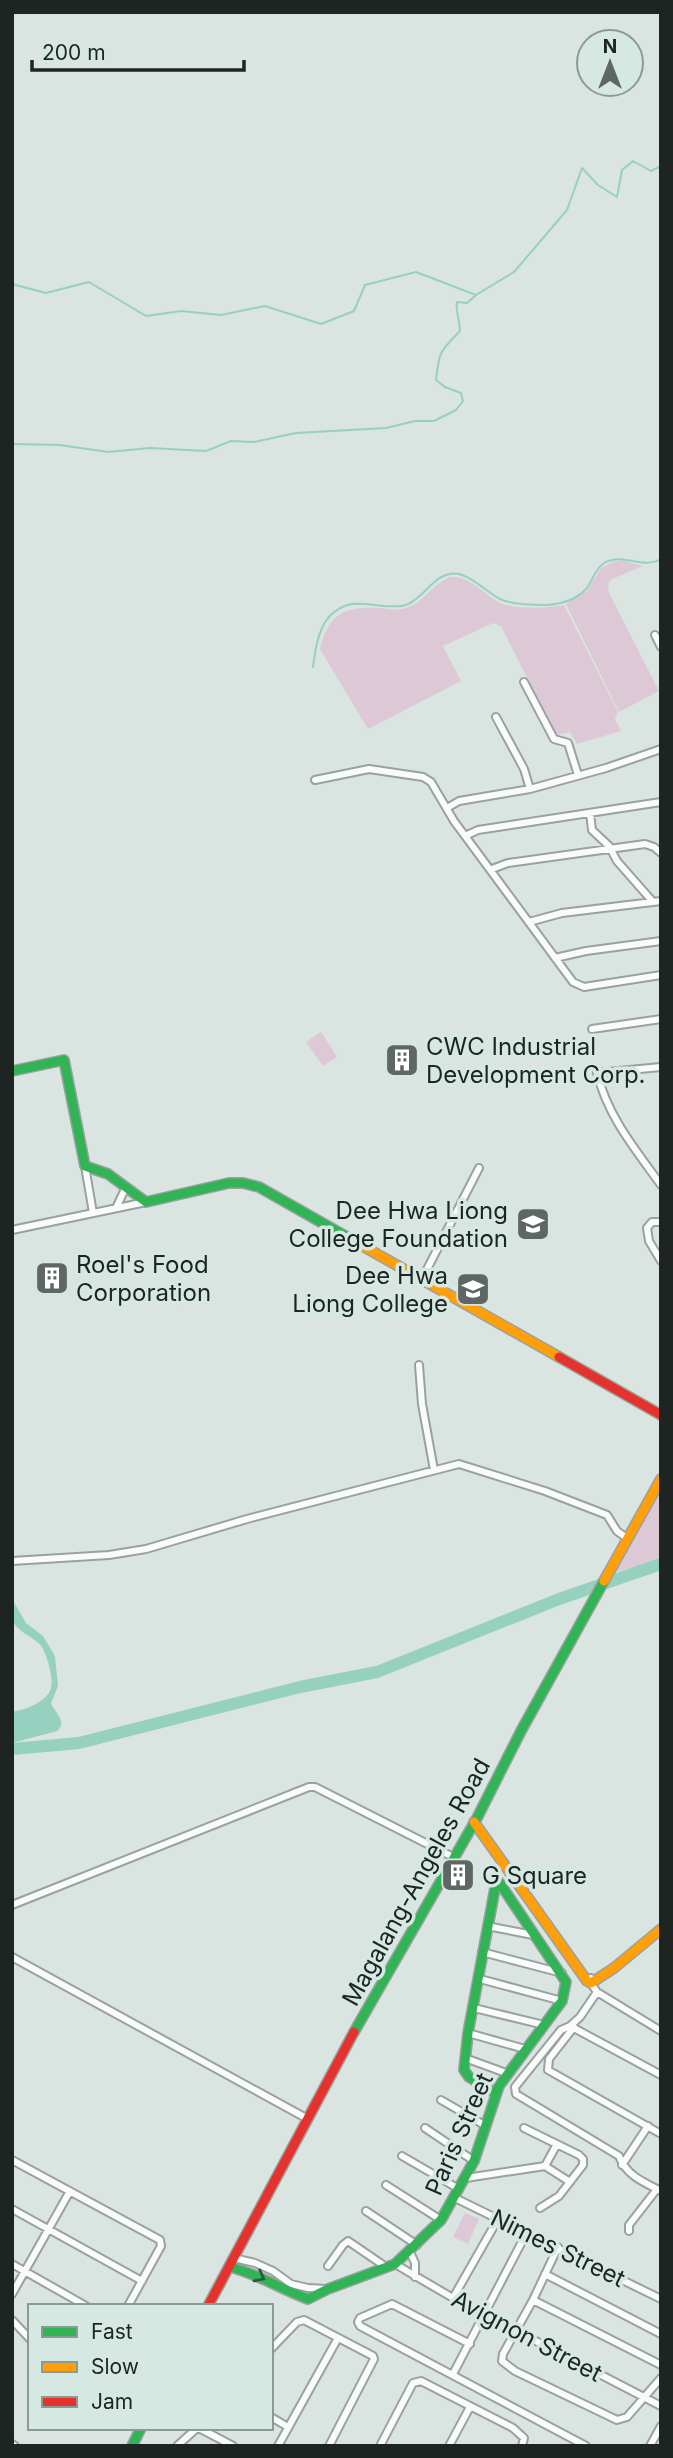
<svg xmlns="http://www.w3.org/2000/svg" width="673" height="2458" viewBox="0 0 673 2458" font-family="Inter,sans-serif">
<style>
.green{fill:#ddc8d5}
.water{fill:#96d1bf}
.lines{fill:none;stroke-linecap:round;stroke-linejoin:round}
.stream{stroke:#96d1bf;stroke-width:2}
.river{stroke:#96d1bf;stroke-width:12}
.street-casing{stroke:#9aa19f;stroke-width:10}
.fast-casing{stroke:#9aa19f;stroke-width:12}
.slow-casing{stroke:#9aa19f;stroke-width:12}
.jam-casing{stroke:#9aa19f;stroke-width:12}
.street{stroke:#f9fbfa;stroke-width:6}
.fast{stroke:#30b455;stroke-width:9}
.slow{stroke:#ff9f0a;stroke-width:9}
.jam{stroke:#e5322d;stroke-width:9}
.oneway{stroke:#255e36}
.labels{text-anchor:middle;dominant-baseline:central;stroke-width:7;stroke-linejoin:round;paint-order:stroke}
.poi-label{font-size:24px;fill:#1d2422;stroke:#d6e8e2;text-anchor:start}
.street-label{font-size:24px;fill:#1d2422;stroke:#d6e8e2}
</style>
<rect width="100%" height="100%" fill="#dae4e1"/>
<path class="green" d="M 615,561 L 624,561 L 643,566 L 612,579 L 609,582 L 608,591 L 659,691 L 619,712 L 566,604 L 587,591 L 601,568 Z
M 450,577 C 470,576 482,592 498,602 C 512,610 549,608 564,605 L 618,712 L 615,719 L 621,731 L 577,744 L 570,732 L 556,735 L 501,626 L 493,623 L 443,646 L 461,681 L 368,729 L 320,649 C 328,614 345,606 379,608 C 388,609 398,611 406,608 C 423,603 433,584 450,577 Z
M 321,1032 L 337,1057 L 323,1066 L 306,1042 Z
M 661,1485 L 661,1559 L 613,1573 Z
M 465,2213 L 479,2219 L 468,2244 L 453,2237 Z"/>
<path class="water" d="M 12,1599 L 26,1623 L 43,1636 L 55,1656 L 58,1686 L 51,1703 C 55,1714 68,1721 57,1731 L 12,1743 L 12,1712 C 24,1710 44,1703 50,1691 C 55,1680 47,1656 42,1647 C 34,1636 19,1634 13,1621 C 11,1614 12,1605 12,1599 Z"/>
<g class="lines">
<path class="stream" d="M 12,284 L 46,293 L 89,282 L 146,316 L 181,311 L 221,315 L 265,306 L 321,324 L 354,311 L 365,285 L 416,272 L 476,295 L 514,272 L 567,210 L 582,168 L 598,185 L 617,197 L 622,170 L 633,161 L 651,171 L 661,166
M 12,444 L 60,445 L 108,452 L 150,448 L 206,451 L 231,441 L 254,442 L 296,433 L 386,428 L 415,421 L 434,421 L 456,410 L 463,401 L 461,393 L 445,387 L 436,380 C 439,350 441,351 460,331 C 460,320 455,310 457,302 L 467,303 L 476,295
M 313,667 C 316,641 321,610 352,604 C 362,603 374,605 384,606 C 392,606 403,608 410,603 C 426,595 438,569 459,574 C 475,578 486,592 500,599 C 512,605 534,605 547,605 C 561,604 576,600 586,589 C 593,581 594,570 604,563 C 623,552 642,570 661,559"/>
<path class="river" d="M 12,1749 L 79,1743 L 300,1687 L 377,1672 L 559,1599 L 661,1564"/>
<g class="street-casing">
<path id="street" d="M 655,635 L 661,647
M 524,682 L 554,739 L 568,743 L 578,775
M 496,717 L 524,769 L 530,789
M 315,780 L 369,769 L 423,777 L 431,782 L 454,821 L 573,982 L 584,987 L 661,975
M 447,808 L 459,801 L 530,789 L 606,768 L 661,749
M 590,813 L 592,830 L 609,846 L 617,861 L 653,902
M 465,836 L 478,830 L 661,802
M 492,869 L 508,863 L 645,844 L 654,847 L 661,853
M 529,922 L 562,913 L 661,901
M 555,958 L 586,951 L 661,941
M 592,1029 L 661,1019
M 661,1067 L 597,1073 C 608,1117 635,1149 661,1185
M 85,1166 L 93,1213
M 116,1208 L 126,1187
M 661,1222 L 652,1222 L 647,1228 L 649,1241 L 661,1261
M 12,1230 L 146,1202
M 421,1281 L 479,1168
M 419,1365 L 422,1404 L 434,1470
M 12,1561 L 109,1555 L 146,1549 L 247,1519 L 459,1464 L 545,1491 L 607,1515 L 617,1531 L 628,1539
M 12,1905 L 309,1787 L 315,1787 L 453,1857
M 487,1926 L 533,1935
M 482,1952 L 562,1973
M 12,1957 L 306,2118
M 591,1978 L 592,1985 L 597,1992 L 661,2031
M 480,1979 L 562,2001
M 597,1992 L 580,2017 L 570,2026 L 561,2030 L 515,2087 L 516,2094 L 619,2156 C 626,2175 643,2182 661,2191
M 474,2008 L 544,2025
M 572,2027 L 661,2075
M 574,2027 L 549,2059 L 548,2070 L 661,2134
M 468,2033 L 525,2049
M 465,2058 L 506,2073
M 441,2100 L 486,2126
M 425,2128 L 474,2161
M 524,2128 L 579,2155 L 583,2159 L 583,2165 L 559,2196 L 540,2208
M 402,2156 L 459,2189
M 12,2160 L 160,2240 L 161,2246 L 128,2306
M 622,2165 L 648,2126
M 545,2166 L 557,2144
M 466,2178 L 545,2166 L 570,2182
M 386,2185 L 441,2220
M 455,2198 L 661,2299
M 12,2209 L 142,2281
M 366,2211 L 417,2245
M 629,2231 L 629,2225 L 657,2189
M 558,2247 L 533,2300 L 503,2354 L 502,2361 L 515,2371 L 617,2420 L 627,2417 L 661,2378
M 410,2252 L 415,2263 L 415,2277
M 234,2258 L 255,2263 L 273,2271 L 291,2284 L 308,2288 L 326,2289
M 12,2264 L 86,2306
M 395,2264 L 453,2298 L 661,2406
M 328,2266 L 343,2245 L 348,2241 L 386,2267
M 545,2274 L 661,2334
M 12,2294 L 70,2191
M 453,2298 L 498,2219
M 533,2300 L 661,2365
M 12,2320 L 30,2339
M 470,2344 L 392,2304 L 360,2318 L 358,2322 L 360,2326 L 586,2446
M 271,2349 L 297,2322 L 304,2320 L 373,2356 L 374,2359 L 329,2446
M 453,2374 L 527,2232
M 271,2417 L 288,2427
M 199,2428 L 233,2446
M 12,2444 L 15,2446
M 177,2446 L 197,2428
M 278,2446 L 338,2338
M 380,2446 L 413,2383 L 421,2381 L 513,2428 L 524,2438 L 522,2446
M 449,2446 L 470,2407
M 650,2446 L 661,2426"/>
</g>
<g class="fast-casing">
<path id="fast" d="M 12,1071 L 64,1060 L 85,1166 L 108,1174 L 146,1202 L 229,1183 L 243,1183 L 259,1187 L 354,1241
M 354,2032 L 477,1818 L 521,1731 L 604,1581
M 230,2267 C 258,2274 281,2289 308,2299 L 328,2289 L 395,2264 L 441,2220 L 474,2161 L 499,2086 L 562,2001 L 566,1982 L 499,1882 L 496,1883 L 468,2033 L 464,2070 L 469,2077 L 496,2094
M 132,2446 L 141,2428"/>
</g>
<g class="slow-casing">
<path id="slow" d="M 354,1241 L 559,1357
M 604,1581 L 661,1479
M 474,1822 L 587,1981 L 591,1983 L 614,1968 L 661,1929"/>
</g>
<g class="jam-casing">
<path id="jam" d="M 559,1357 L 661,1415
M 208,2306 L 354,2032"/>
</g>
<use href="#street" class="street"/>
<use href="#fast" class="fast"/>
<use href="#slow" class="slow"/>
<use href="#jam" class="jam"/>
</g>
<defs><path id="oneway-chevron" d="M-2-3.5L2.5 0L-2 3.5" fill="none" stroke-width="1.6" stroke-linecap="round" stroke-linejoin="round" transform="scale(1.75)"/></defs>
<use class="oneway" href="#oneway-chevron" transform="translate(260 2277) rotate(27)"/>
<defs>
<g id="building-square" transform="scale(1.75)"><rect x="-9" y="-9" width="18" height="18" rx="4" fill="#5f6765" stroke="#d6e8e2"/><path d="M-4-6H4V6H1V3H-1V6H-4ZM-2.5-4.3h1.7v1.8h-1.7ZM.8-4.3h1.7v1.8H.8ZM-2.5-1h1.7V.8h-1.7ZM.8-1h1.7V.8H.8Z" fill="#fff"/></g>
<g id="university-square" transform="scale(1.75)"><rect x="-9" y="-9" width="18" height="18" rx="4" fill="#5f6765" stroke="#d6e8e2"/><path d="M0-5L7-2L0 1L-7-2ZM-4 1L0 2.5L4 1V4Q0 6-4 4Z" fill="#fff"/></g>
</defs>
<g fill-rule="evenodd">
<use href="#building-square" x="402" y="1060"/>
<use href="#university-square" x="533" y="1224"/>
<use href="#building-square" x="52" y="1278"/>
<use href="#university-square" x="473" y="1289"/>
<use href="#building-square" x="458" y="1875"/>
</g>
<g class="labels">
<g class="poi-label">
<text x="426" y="1046">CWC Industrial<tspan x="426" dy="28">Development Corp.</tspan></text>
<text x="508" y="1210" text-anchor="end">Dee Hwa Liong<tspan x="508" dy="28">College Foundation</tspan></text>
<text x="76" y="1264">Roel's Food<tspan x="76" dy="28">Corporation</tspan></text>
<text x="448" y="1275" text-anchor="end">Dee Hwa<tspan x="448" dy="28">Liong College</tspan></text>
<text x="482" y="1875">G Square</text>
</g>
<g class="street-label">
<text transform="translate(416 1882) rotate(-61)">Magalang-Angeles Road</text>
<text transform="translate(459 2134) rotate(-66)">Paris Street</text>
<text transform="translate(558 2248) rotate(26)">Nimes Street</text>
<text transform="translate(527 2336) rotate(28)">Avignon Street</text>
</g>
</g>
<rect width="673" height="2458" fill="none" stroke="#1d2422" stroke-width="28"/>
<rect x="28" y="2304" width="245" height="126" fill="#d6e8e2" stroke="#8c9a95" stroke-width="2"/>
<rect x="42" y="2327" width="35" height="10" fill="#30b455" stroke="#8c9a95" stroke-width="2"/>
<text x="91" y="2339" font-size="21" fill="#1d2422">Fast</text>
<rect x="42" y="2362" width="35" height="10" fill="#ff9f0a" stroke="#8c9a95" stroke-width="2"/>
<text x="91" y="2374" font-size="21" fill="#1d2422">Slow</text>
<rect x="42" y="2397" width="35" height="10" fill="#e5322d" stroke="#8c9a95" stroke-width="2"/>
<text x="91" y="2409" font-size="21" fill="#1d2422">Jam</text>
<g transform="translate(610 63)"><circle r="33" fill="#d6e8e2" stroke="#8c9a95" stroke-width="2"/>
<path d="M0-5L12 26L0 18L-12 26Z" fill="#5f6765"/>
<text y="-10" font-size="19" font-weight="bold" text-anchor="middle" fill="#1d2422">N</text>
</g>
<path d="M32 60v10h212v-10" fill="none" stroke="#1d2422" stroke-width="3.5"/>
<text x="42" y="60" font-size="21" fill="#1d2422" stroke="#d6e8e2" stroke-width="5" paint-order="stroke">200 m</text>
</svg>
